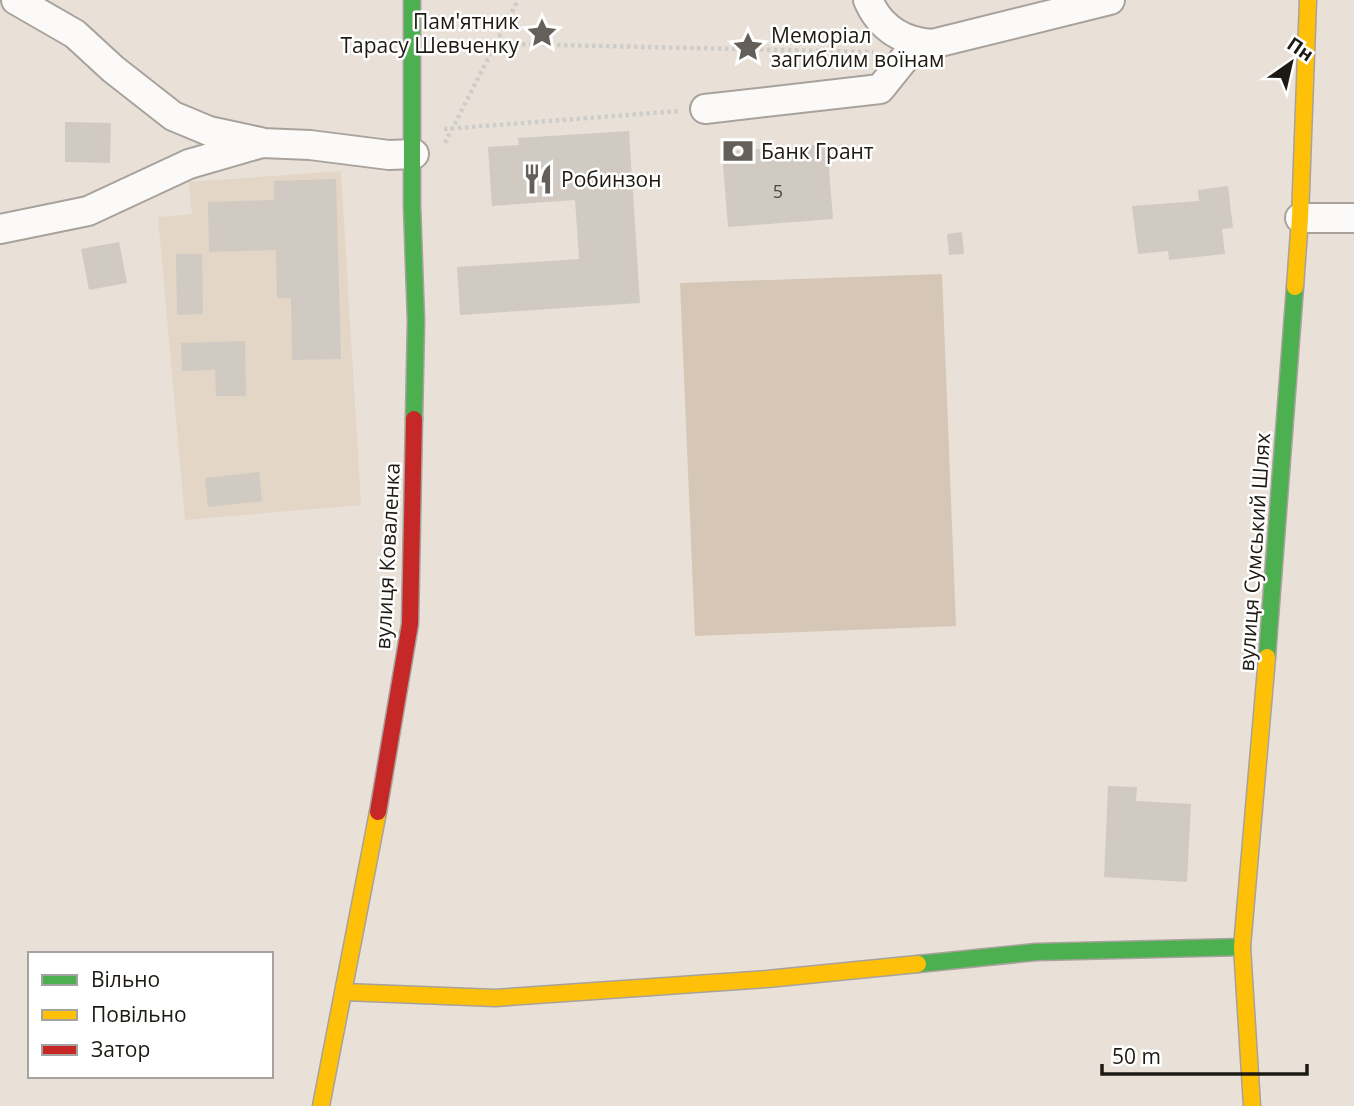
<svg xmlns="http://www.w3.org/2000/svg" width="1354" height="1106" viewBox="0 0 1354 1106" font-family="'Open Sans',sans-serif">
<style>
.built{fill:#e3d6c6}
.green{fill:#d5c6b5}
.building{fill:#d0cac3}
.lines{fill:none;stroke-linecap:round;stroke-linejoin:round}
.street-casing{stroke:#a8a29c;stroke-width:32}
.fast-casing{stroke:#a8a29c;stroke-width:19}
.slow-casing{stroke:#a8a29c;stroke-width:19}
.jam-casing{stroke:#a8a29c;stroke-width:19}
.path{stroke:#cfcdca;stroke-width:4.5;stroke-dasharray:3.5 3.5;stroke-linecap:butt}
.street{stroke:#fcfaf9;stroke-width:28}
.fast{stroke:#4caf50;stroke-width:16}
.slow{stroke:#ffc107;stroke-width:16}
.jam{stroke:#c62828;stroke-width:16}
.labels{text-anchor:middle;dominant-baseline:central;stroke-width:5;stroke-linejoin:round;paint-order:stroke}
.number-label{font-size:18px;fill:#4c4741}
.poi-label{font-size:21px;fill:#1d1913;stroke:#fff;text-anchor:start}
.street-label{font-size:21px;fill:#1d1913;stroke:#fff}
</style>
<rect width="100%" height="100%" fill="#e9e1d8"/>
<path class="built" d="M 341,171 L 361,505 L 185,520 L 158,217 L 192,214 L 189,182 Z"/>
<path class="green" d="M 942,274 L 956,626 L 695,636 L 680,283 Z"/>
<path class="building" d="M 65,122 L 111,123 L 110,163 L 65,162 Z
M 629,131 L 640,303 L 460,315 L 457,267 L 579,259 L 575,200 L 492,206 L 488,147 L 519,145 L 518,138 Z
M 827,144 L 833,219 L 728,227 L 722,152 Z
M 336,179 L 341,359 L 292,360 L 291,298 L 277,298 L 276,250 L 209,252 L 208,202 L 274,200 L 274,181 Z
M 1228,186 L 1233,228 L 1222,229 L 1225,254 L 1169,260 L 1168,251 L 1138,254 L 1132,206 L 1199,201 L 1198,190 Z
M 962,232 L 964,254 L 949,255 L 947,234 Z
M 119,242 L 127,283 L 89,290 L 81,249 Z
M 176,254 L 202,254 L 203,314 L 177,315 Z
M 245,341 L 246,396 L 216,396 L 215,370 L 182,371 L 181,343 Z
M 259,472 L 262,501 L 208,507 L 205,478 Z
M 1108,786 L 1137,787 L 1136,801 L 1191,804 L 1187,882 L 1104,877 Z"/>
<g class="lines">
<g class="street-casing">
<path id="street" d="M 16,0 L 75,34 L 113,69 L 173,116 L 209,131 L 260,142
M 868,0 C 880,28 903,42 932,44 L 1110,0
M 705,109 L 880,89 L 917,43
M 1300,218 L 1354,218
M 0,229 L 88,211 L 189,164 L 262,143 L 310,145 L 389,155 L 414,154"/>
</g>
<g class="fast-casing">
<path id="fast" d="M 412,0 L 412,206 L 416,321 L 414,419
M 1267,657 L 1295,287
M 918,964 L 1036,952 L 1242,947"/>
</g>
<g class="slow-casing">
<path id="slow" d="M 1295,287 L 1300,218 L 1308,0
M 344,992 L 495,998 L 767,979 L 918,964
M 321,1106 L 378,812
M 1252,1106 L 1242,947 L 1267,657"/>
</g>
<g class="jam-casing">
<path id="jam" d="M 378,812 L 410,624 L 414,419"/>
</g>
<path class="path" d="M 466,43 L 873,52
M 444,129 L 680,111
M 445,143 L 518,0"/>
<use href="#street" class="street"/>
<use href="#fast" class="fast"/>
<use href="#slow" class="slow"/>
<use href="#jam" class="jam"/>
</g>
<defs>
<g id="sight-bare" transform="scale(2.415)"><path d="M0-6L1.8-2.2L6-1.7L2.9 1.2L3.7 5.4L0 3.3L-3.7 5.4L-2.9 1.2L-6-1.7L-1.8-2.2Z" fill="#645f58" stroke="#fff" stroke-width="2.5" paint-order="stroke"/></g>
<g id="bank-bare" transform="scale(2.415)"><path d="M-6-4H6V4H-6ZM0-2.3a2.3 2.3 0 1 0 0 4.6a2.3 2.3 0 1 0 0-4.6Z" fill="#645f58" stroke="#fff" stroke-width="2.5" paint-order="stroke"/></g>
<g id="restaurant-bare" transform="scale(2.415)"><path d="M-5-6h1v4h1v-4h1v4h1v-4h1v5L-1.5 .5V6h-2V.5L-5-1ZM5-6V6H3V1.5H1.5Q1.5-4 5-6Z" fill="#645f58" stroke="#fff" stroke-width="2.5" paint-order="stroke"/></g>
</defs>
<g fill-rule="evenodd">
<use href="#sight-bare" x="542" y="33"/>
<use href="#sight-bare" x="748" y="47"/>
<use href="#bank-bare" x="738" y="151"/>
<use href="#restaurant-bare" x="538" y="179"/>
</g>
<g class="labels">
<g class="number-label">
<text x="778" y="191">5</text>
</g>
<g class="poi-label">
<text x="519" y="21" text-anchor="end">Пам'ятник<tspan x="519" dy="24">Тарасу Шевченку</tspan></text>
<text x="771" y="35">Меморіал<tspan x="771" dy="24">загиблим воїнам</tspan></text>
<text x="761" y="151">Банк Грант</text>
<text x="561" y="179">Робинзон</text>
</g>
<g class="street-label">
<text transform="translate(1254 552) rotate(-86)">вулиця Сумський Шлях</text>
<text transform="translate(387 556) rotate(-87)">вулиця Коваленка</text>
</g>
</g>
<rect x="28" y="952" width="245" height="126" fill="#ffffff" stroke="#a5a3a1" stroke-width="2"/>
<rect x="42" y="975" width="35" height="10" fill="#4caf50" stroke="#a5a3a1" stroke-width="2"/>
<text x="91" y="987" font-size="21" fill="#1d1913">Вільно</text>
<rect x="42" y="1010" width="35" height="10" fill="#ffc107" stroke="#a5a3a1" stroke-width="2"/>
<text x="91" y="1022" font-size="21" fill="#1d1913">Повільно</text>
<rect x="42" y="1045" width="35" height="10" fill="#c62828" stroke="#a5a3a1" stroke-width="2"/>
<text x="91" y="1057" font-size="21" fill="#1d1913">Затор</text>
<g transform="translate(1291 63) rotate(34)" stroke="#ffffff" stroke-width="5" paint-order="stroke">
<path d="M0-5L12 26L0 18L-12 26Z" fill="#1d1913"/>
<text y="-10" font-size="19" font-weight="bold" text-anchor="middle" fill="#1d1913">Пн</text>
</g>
<path d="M1102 1064v10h205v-10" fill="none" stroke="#1d1913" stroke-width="3.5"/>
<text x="1112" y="1064" font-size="21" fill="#1d1913" stroke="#ffffff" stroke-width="5" paint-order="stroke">50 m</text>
</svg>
